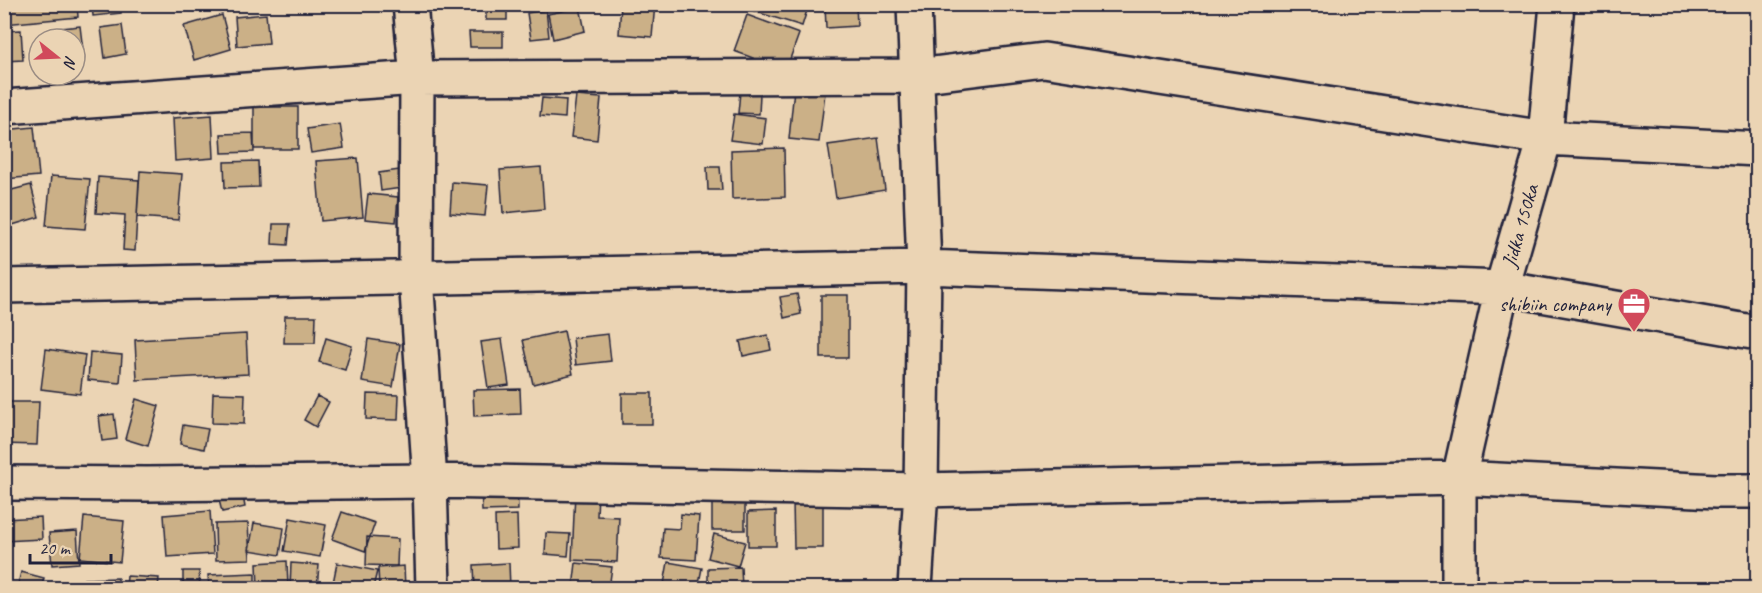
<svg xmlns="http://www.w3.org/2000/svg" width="1762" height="593" viewBox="0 0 1762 593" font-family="Caveat,sans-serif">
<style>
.building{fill:#cbb087;stroke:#22223b;stroke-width:1.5}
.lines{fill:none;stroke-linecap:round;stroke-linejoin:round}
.minor-casing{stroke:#22223b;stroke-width:38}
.minor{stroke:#ebd4b4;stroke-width:33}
.labels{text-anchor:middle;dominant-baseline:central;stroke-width:5;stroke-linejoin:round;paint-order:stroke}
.street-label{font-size:21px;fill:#22223b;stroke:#ebd4b4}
.poi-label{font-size:21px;fill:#22223b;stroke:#ebd4b4;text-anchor:end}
</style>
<rect width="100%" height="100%" fill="#ebd4b4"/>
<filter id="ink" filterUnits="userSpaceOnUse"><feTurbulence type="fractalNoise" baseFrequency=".0167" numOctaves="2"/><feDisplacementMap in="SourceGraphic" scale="12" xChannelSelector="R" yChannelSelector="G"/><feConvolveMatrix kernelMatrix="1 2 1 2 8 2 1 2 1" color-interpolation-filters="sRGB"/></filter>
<g filter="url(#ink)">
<path class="building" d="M 4,4 L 77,4 L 78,17 L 4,24 Z
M 92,4 L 121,4 L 121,13 L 93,16 Z
M 124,4 L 160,4 L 125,10 Z
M 167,4 L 200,4 L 200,5 L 168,9 Z
M 486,4 L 507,4 L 507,20 L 486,20 Z
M 621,4 L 655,4 L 652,37 L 619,34 Z
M 752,4 L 809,4 L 802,26 L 750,10 Z
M 825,4 L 856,4 L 857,26 L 826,28 Z
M 580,7 L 585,31 L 553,39 L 548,14 Z
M 546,10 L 549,37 L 531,39 L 527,13 Z
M 266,14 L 269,43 L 237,46 L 235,17 Z
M 222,15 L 231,49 L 194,60 L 184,26 Z
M 747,15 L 799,34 L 786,70 L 734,51 Z
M 122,25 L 126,54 L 105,58 L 101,28 Z
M 80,26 L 84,59 L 75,60 L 75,39 L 55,39 L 53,29 Z
M 21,30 L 23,60 L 4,61 L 4,31 Z
M 469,32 L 503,32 L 503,47 L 470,47 Z
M 794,89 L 825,93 L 819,142 L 789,139 Z
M 740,92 L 760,94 L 759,114 L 738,113 Z
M 576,96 L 601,98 L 597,140 L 571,137 Z
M 542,98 L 566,100 L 565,118 L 540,116 Z
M 254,107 L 298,107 L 298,149 L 254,149 Z
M 734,114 L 766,118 L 763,144 L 730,140 Z
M 212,115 L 214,158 L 175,161 L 173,118 Z
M 340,124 L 344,148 L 311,153 L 307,129 Z
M 34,127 L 39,176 L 4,179 L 4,130 Z
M 253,133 L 254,152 L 222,153 L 221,134 Z
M 878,138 L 885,190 L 836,198 L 828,145 Z
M 784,148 L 785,197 L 732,199 L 731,150 Z
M 358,158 L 363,217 L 321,221 L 316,161 Z
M 258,161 L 259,187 L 225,188 L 224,162 Z
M 541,167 L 544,209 L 503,213 L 500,170 Z
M 707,167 L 720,167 L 722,190 L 708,190 Z
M 406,169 L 408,187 L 381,191 L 379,173 Z
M 140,171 L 182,174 L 178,220 L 137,217 Z
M 51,176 L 90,179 L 85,229 L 46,226 Z
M 98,177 L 139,180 L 135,251 L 123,250 L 125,215 L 96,213 Z
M 452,182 L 488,185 L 485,216 L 450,213 Z
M 31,185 L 39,217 L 9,226 L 4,209 L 4,192 Z
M 368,194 L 398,197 L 396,222 L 365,219 Z
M 273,224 L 290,224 L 288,245 L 272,244 Z
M 797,294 L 801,314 L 784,318 L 780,297 Z
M 821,295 L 848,295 L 848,358 L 821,358 Z
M 285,316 L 316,316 L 315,343 L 284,343 Z
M 564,331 L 573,374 L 533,384 L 523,340 Z
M 246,334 L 248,374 L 137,380 L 135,340 Z
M 608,334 L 611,361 L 576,365 L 573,338 Z
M 768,335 L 771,350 L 743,356 L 740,341 Z
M 326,338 L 352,346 L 345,370 L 319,362 Z
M 368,339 L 400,344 L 393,387 L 362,382 Z
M 502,339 L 509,385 L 488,388 L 481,342 Z
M 46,349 L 85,355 L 80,394 L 41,389 Z
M 90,352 L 122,355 L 120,383 L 88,380 Z
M 520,389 L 521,414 L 474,416 L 473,390 Z
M 213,393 L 245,394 L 244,424 L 212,423 Z
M 622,393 L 652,393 L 652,424 L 622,424 Z
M 367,394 L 399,395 L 398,420 L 366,419 Z
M 317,396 L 329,402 L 316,427 L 304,420 Z
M 136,399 L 159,406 L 148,446 L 125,439 Z
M 4,402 L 39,402 L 37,445 L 4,444 Z
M 114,414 L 117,439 L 102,441 L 99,416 Z
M 183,425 L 208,429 L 204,449 L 180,444 Z
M 517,482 L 518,510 L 482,511 L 481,483 Z
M 242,491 L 245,507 L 222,512 L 218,496 Z
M 575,492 L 598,493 L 597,516 L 619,517 L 617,562 L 572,560 Z
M 712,497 L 745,497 L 745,530 L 712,530 Z
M 823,501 L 823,548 L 794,548 L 793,502 Z
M 210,511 L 213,554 L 167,557 L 164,515 Z
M 776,511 L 776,546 L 748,546 L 748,512 Z
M 342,512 L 375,523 L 365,551 L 332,539 Z
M 681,514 L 699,516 L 696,560 L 661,558 L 663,528 L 680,529 Z
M 517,515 L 518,548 L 496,549 L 495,516 Z
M 41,517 L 42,539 L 4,541 L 4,519 Z
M 84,517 L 124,521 L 120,562 L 80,558 Z
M 290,518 L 326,525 L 320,557 L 284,551 Z
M 248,523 L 250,559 L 216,560 L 215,524 Z
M 254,523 L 284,528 L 280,555 L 249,550 Z
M 77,531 L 79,563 L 52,565 L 49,533 Z
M 546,533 L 570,534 L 568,556 L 545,554 Z
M 714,534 L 745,542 L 738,566 L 708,558 Z
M 367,537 L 398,539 L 397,566 L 366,565 Z
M 287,561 L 288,588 L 258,588 L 257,563 Z
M 668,562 L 702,568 L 698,588 L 664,584 Z
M 291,563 L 319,565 L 317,588 L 290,588 Z
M 337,563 L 377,571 L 373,588 L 332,588 Z
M 509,563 L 510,588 L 475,588 L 474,565 Z
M 576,563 L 612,567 L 609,588 L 573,588 Z
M 404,566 L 405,588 L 379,588 L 378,568 Z
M 741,567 L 742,588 L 708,588 L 708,568 Z
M 183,571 L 199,571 L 200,588 L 183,588 Z
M 21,572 L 44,578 L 41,588 L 17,588 Z
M 255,573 L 255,588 L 209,588 L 208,575 Z
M 127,576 L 159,578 L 158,588 L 126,588 Z
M 118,578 L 118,588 L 84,588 L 84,579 Z"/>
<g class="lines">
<g class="minor-casing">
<path id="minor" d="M 410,4 L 417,78 L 416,277 L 430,481 L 433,588
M 914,4 L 924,267 L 921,490 L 915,588
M 4,107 L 417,78 L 917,76 L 1044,60 L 1545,138 L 1758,149
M 4,286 L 924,267 L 1502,288 L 1758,333
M 4,483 L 147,484 L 430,481 L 921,490 L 1459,478 L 1716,491 L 1758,491
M 1459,588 L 1459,478 L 1502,288 L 1545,138 L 1557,4"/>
</g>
<use href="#minor" class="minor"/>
</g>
</g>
<defs>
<g id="office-pin" transform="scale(1.725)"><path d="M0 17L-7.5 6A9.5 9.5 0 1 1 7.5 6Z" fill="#d1495b" stroke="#ebd4b4"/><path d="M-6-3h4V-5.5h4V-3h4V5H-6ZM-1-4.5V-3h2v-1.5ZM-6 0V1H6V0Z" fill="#fff"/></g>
</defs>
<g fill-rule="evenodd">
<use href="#office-pin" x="1634" y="304"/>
</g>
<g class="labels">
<g class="street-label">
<text transform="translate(1520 226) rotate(-74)">Jidka 150ka</text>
</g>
<g class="poi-label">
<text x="1611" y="304">shibiin company</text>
</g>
</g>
<rect width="1762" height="593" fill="none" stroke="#ebd4b4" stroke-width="24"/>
<rect x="12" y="12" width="1738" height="569" fill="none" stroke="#22223b" stroke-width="2" filter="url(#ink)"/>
<g transform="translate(57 57) rotate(108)"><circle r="28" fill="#ebd4b4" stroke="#9b8d84" stroke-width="1.5"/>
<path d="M0-4.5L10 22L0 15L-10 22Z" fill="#d1495b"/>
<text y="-9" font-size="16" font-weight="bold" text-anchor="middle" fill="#22223b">N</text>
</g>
<path d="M30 554v9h81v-9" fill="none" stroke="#22223b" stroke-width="3"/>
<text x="39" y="554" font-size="18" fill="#22223b" stroke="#ebd4b4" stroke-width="4.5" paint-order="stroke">20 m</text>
</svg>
